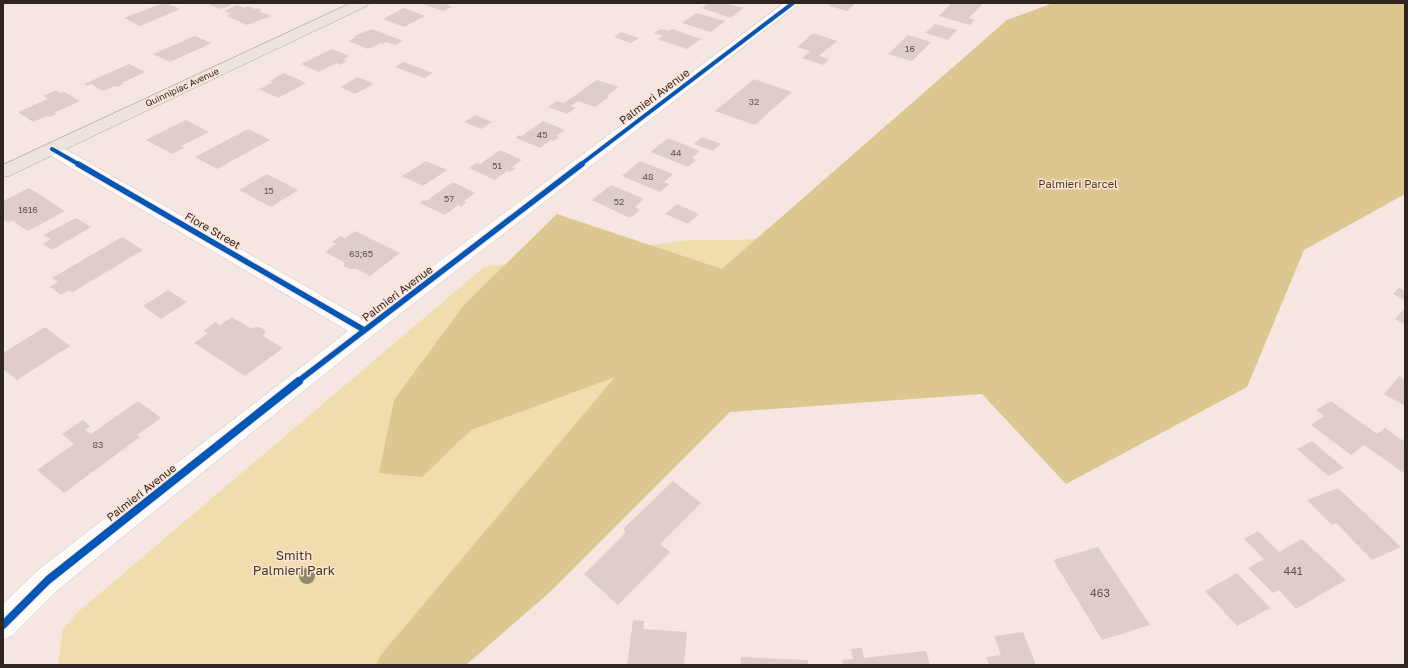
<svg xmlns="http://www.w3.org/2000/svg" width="1408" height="668" viewBox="0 0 1408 668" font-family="'Golos Text',sans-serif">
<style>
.green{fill:#efddae}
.forest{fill:#dbc78f}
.building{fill:#dfcdcb}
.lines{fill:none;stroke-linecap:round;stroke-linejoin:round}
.minor-casing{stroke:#cbc0bc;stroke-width:1}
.major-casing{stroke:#b5a393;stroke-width:1}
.minor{fill:#fefbfa;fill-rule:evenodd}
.major{fill:#ece5dd;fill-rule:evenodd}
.cycleway-far2-casing{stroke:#fde3d9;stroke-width:5.5}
.cycleway-far1-casing{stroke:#fde3d9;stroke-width:8}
.cycleway-casing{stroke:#fde3d9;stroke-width:10}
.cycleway-far2{stroke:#0057b8;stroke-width:4}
.cycleway-far1{stroke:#0057b8;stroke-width:5.5}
.cycleway{stroke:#0057b8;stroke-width:8}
.tree{fill:#94886f}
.labels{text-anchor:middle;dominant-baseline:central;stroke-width:3;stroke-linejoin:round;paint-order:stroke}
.number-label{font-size:9px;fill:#5f5350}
.far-street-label{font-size:9px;fill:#2f2522;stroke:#fde3d9}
.street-label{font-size:11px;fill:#2f2522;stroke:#fde3d9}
.park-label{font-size:11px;fill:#453c12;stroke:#fde3d9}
.near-number-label{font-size:11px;fill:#5f5350}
.near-park-label{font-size:13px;fill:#453c12;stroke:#fde3d9}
</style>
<rect width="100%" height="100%" fill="#f5e6e1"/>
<path class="green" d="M 789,235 L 721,406 L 453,665 L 58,665 L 63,629 L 78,612 L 484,267 L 689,240 L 742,240 Z"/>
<path class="forest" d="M 1053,3 L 1405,3 L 1405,194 L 1304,250 L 1247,387 L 1066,484 L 982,394 L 730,412 L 550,592 L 466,665 L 376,665 L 380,656 L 615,377 L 471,430 L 422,477 L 379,473 L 394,400 L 464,305 L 557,214 L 722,269 L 1007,20 Z"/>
<path class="building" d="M 163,3 L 166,3 L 180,9 L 140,26 L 124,18 Z
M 213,3 L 228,3 L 232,5 L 221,9 L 210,5 Z
M 420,3 L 451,3 L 447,5 L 452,7 L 443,11 Z
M 709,3 L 725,3 L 743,8 L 731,18 L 702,8 Z
M 832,3 L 856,3 L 847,11 L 829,6 Z
M 952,3 L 982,3 L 981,4 L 982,5 L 969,18 L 975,20 L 970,25 L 939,16 Z
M 237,5 L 244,8 L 248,6 L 255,9 L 258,8 L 262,10 L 259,11 L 271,16 L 247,25 L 226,16 L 231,14 L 224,11 Z
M 404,8 L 425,16 L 404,27 L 383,19 Z
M 696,13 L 725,21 L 711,32 L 682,23 Z
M 935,24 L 957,30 L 948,40 L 925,33 Z
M 372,29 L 403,41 L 395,45 L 386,42 L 383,44 L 381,43 L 368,49 L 348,41 L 356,37 L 354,36 Z
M 661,29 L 669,31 L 672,29 L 701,39 L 687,49 L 657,39 L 663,36 L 654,33 Z
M 621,32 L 639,38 L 631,43 L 614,37 Z
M 813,33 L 837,41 L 819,56 L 829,59 L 823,65 L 802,58 L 810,51 L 797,47 Z
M 908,35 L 931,42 L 912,61 L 888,54 Z
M 195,36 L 212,43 L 170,62 L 153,54 Z
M 332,49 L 349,56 L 343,60 L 347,61 L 340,65 L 336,63 L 319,72 L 301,64 Z
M 404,62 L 433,73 L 424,78 L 395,67 Z
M 129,64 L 145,72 L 122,83 L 123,84 L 117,87 L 115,86 L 103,91 L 91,84 L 87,86 L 84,84 Z
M 284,73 L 306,83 L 278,98 L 259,89 L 274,82 L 270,81 Z
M 358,77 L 374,84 L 355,94 L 340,87 Z
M 754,79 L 792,92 L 755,125 L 715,111 Z
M 597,80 L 619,87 L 607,96 L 609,97 L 595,107 L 578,101 L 571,106 L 576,108 L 567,114 L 548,107 L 557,101 L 564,103 Z
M 56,90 L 61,93 L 64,92 L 80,101 L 54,113 L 56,114 L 49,117 L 47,116 L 33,122 L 18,112 L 48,99 L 43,96 Z
M 475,115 L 492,122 L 481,129 L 464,122 Z
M 186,120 L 209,132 L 181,146 L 185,148 L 172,154 L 146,140 Z
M 543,121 L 565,130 L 556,136 L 559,137 L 554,141 L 551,140 L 540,148 L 516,138 L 519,135 L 522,136 Z
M 248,129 L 270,140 L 217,169 L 195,157 Z
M 702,137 L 721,144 L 713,151 L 694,144 Z
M 668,138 L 700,151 L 692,158 L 696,160 L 688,167 L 651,152 Z
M 500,150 L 522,160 L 512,167 L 516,168 L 510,172 L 507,171 L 495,180 L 469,168 L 477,163 L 480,164 Z
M 426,161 L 447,170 L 423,186 L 402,176 Z
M 640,161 L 673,174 L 664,182 L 669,184 L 660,192 L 622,176 Z
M 267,174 L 298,190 L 271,207 L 239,190 Z
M 453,182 L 475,193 L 464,201 L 467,202 L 461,207 L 458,205 L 445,215 L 420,203 L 424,200 L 426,201 Z
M 611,185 L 644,199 L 635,207 L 640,210 L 630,218 L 592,200 Z
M 29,188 L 65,211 L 28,231 L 13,221 L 7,222 L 3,219 L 5,215 L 3,214 L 3,201 Z
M 677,204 L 699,214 L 688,224 L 665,214 Z
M 76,218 L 91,227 L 52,250 L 43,244 L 51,239 L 43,235 Z
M 355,231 L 400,253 L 370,276 L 357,269 L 350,269 L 344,266 L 344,262 L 325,252 L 336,244 L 332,242 L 340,236 L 345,238 Z
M 122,237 L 143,250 L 73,292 L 69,290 L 61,295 L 50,287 L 58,282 L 52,278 Z
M 1399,288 L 1405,291 L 1405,300 L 1393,294 Z
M 168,290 L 187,302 L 161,319 L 143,306 Z
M 1403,310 L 1405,311 L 1405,324 L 1395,319 Z
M 232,317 L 250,328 L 260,327 L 266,331 L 263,336 L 283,348 L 245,376 L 194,343 L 208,333 L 204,331 L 215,322 L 220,325 Z
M 45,327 L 70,346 L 17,380 L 3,369 L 3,353 Z
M 1399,376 L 1405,380 L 1405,406 L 1384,394 Z
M 138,401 L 161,418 L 137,435 L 140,437 L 64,493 L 37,470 L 74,444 L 62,434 L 83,420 L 90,426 L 85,430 L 91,434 Z
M 1331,401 L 1377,434 L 1385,428 L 1405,442 L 1405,474 L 1364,445 L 1351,455 L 1311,425 L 1324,416 L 1316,410 Z
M 1312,441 L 1344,468 L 1328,476 L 1297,449 Z
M 673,481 L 701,503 L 660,544 L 670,552 L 618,605 L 584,574 L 625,533 L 624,528 Z
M 1338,488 L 1401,547 L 1372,560 L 1336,523 L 1332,525 L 1307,500 Z
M 1258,531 L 1279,552 L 1302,539 L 1346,580 L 1296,609 L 1279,590 L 1273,593 L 1248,568 L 1264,559 L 1244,539 Z
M 1098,547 L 1150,625 L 1102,640 L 1053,560 Z
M 1237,573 L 1270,608 L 1237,626 L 1205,591 Z
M 633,620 L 644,621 L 643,629 L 687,632 L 684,665 L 627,665 Z
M 1023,632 L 1036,665 L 989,665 L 986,657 L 1001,655 L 994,636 Z
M 862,648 L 864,658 L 926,651 L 930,665 L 843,665 L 842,660 L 853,659 L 851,649 Z
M 741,657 L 808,660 L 808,665 L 741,665 Z"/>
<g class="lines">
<g class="minor-casing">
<path id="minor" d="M 784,3 L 800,3 L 372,336 L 126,534 L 58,590 L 13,635 L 3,640 L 3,604 L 38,570 L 348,331 L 46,153 L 43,149 L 46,145 L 52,144 L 58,145 L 363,319 Z"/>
</g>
<g class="major-casing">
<path id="major" d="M 351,3 L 369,3 L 367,6 L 9,176 L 3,177 L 3,165 Z"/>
</g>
<use href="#minor" class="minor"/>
<use href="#major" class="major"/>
<g class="cycleway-far2-casing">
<path id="cycleway-far2" d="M 52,149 L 80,165
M 580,165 L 793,3"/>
</g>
<g class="cycleway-far1-casing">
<path id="cycleway-far1" d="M 78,164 L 364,330
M 297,382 L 582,164"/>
</g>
<g class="cycleway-casing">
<path id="cycleway" d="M 3,625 L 48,580 L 299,381"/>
</g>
<use href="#cycleway-far2" class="cycleway-far2"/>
<use href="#cycleway-far1" class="cycleway-far1"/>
<use href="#cycleway" class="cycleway"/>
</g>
<circle class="tree" cx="307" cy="576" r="8"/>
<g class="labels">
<g class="number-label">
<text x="910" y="48">16</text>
<text x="754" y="101">32</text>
<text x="542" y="134">45</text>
<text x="676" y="152">44</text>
<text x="497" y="165">51</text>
<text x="648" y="176">48</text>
<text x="269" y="190">15</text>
<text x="449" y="198">57</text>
<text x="619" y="201">52</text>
<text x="28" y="209">1616</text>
<text x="361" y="253">63;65</text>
<text x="98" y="444">83</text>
</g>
<g class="far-street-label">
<text transform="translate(182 87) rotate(-25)">Quinnipiac Avenue</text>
</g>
<g class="street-label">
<text transform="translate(654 96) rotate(-37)">Palmieri Avenue</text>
<text transform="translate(213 230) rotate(30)">Fiore Street</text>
<text transform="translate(397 293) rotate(-37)">Palmieri Avenue</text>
<text transform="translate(141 492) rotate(-38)">Palmieri Avenue</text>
</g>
<g class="park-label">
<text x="1078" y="183">Palmieri Parcel</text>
</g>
<g class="near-number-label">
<text x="1293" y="570">441</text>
<text x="1100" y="592">463</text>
</g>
<g class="near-park-label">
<text x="294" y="555">Smith<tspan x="294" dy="15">Palmieri Park</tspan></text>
</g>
</g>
<rect width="1408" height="668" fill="none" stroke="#2f2522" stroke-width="8"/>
</svg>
